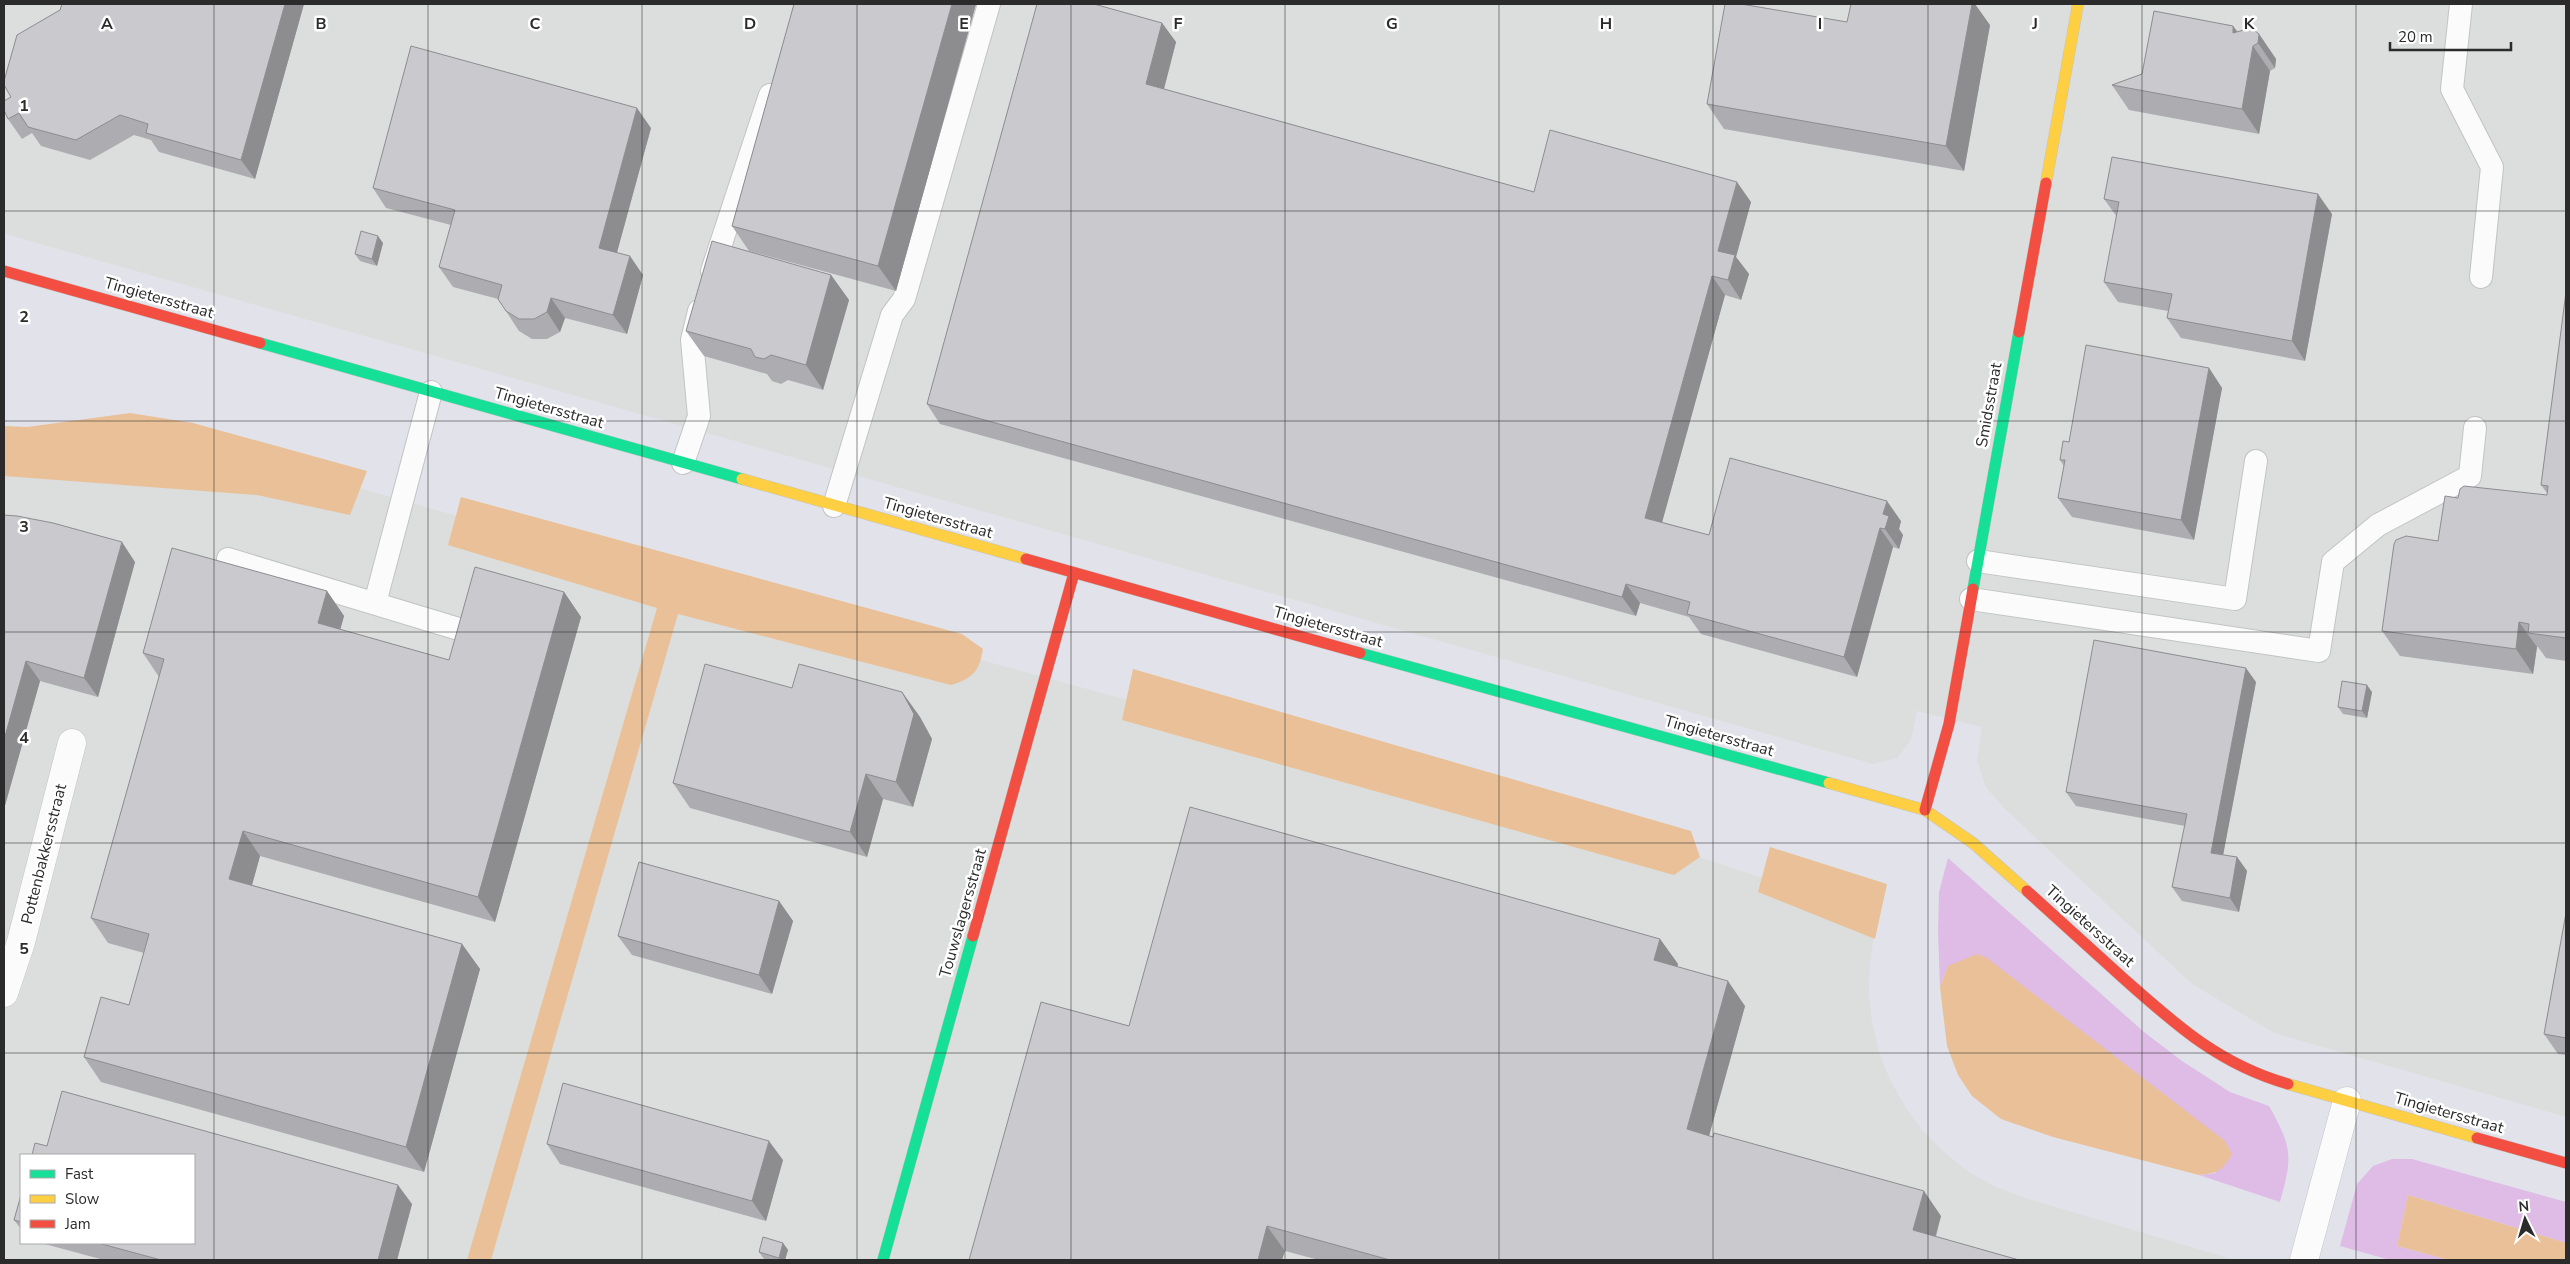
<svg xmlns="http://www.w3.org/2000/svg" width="2570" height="1264" viewBox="0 0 2570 1264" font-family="'Nunito Sans',sans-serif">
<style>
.industrial{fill:#dbdedc;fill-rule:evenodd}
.green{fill:#debce6}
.water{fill:#e9c097}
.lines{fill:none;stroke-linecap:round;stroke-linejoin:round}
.lane-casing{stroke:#c2c3c4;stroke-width:24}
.street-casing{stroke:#c2c3c4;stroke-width:29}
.fast-casing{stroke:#c2c3c4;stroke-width:12}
.slow-casing{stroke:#c2c3c4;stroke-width:12}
.jam-casing{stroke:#c2c3c4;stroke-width:12}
.lane{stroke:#fbfbfc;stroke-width:22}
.street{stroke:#fbfbfc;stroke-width:28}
.fast{stroke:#16e098;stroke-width:11}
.slow{stroke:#ffcf43;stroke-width:11}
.jam{stroke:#f24e42;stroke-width:11}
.wall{fill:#adadb1}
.shaded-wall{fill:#8d8d90}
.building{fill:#c9c9ce;stroke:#8d8d90}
.grid{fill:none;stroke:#2b2b2b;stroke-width:1;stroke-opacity:0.55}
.labels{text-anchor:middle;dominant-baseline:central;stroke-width:5;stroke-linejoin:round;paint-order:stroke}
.street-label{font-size:16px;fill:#2b2b2b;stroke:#fff}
.grid-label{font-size:16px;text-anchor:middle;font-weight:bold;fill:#2b2b2b;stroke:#fff;stroke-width:5;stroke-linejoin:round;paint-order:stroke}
</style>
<rect width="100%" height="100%" fill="#e2e3ea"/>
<path class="industrial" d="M 4,4 L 2566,4 L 2566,1117 L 2274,1033 L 2192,984 L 2005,809 L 1986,787 L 1977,760 L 1982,727 L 1917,711 L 1911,740 L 1897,758 L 1873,764 L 9,235 L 4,232 Z
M 4,450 L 345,484 L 534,538 L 1681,851 L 1877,916 L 1870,962 L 1869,992 L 1872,1022 L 1879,1052 L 1890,1080 L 1905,1106 L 1923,1131 L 1945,1153 L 1969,1172 L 1996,1187 L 2025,1198 L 2235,1260 L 4,1260 ZM 21,1155 L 194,1155 L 194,1243 L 21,1243 Z"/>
<path class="green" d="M 1948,858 L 2144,1032 L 2182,1061 L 2230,1092 L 2269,1106 C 2292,1147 2293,1156 2280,1202 L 2199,1175 L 2216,1173 L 1948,966 L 1940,987 L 1938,932 L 1939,892 Z
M 2392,1159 L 2412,1159 L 2566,1202 L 2566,1243 L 2408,1195 L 2397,1246 L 2449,1260 L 2390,1260 L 2340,1246 L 2357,1184 L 2373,1166 Z"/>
<path class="water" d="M 130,413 L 193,423 L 367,471 L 350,515 L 257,495 L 4,476 L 4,426 L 27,427 Z
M 461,497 L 962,634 L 983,649 C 979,672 973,678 951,685 L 678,614 L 491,1260 L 467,1260 L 657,608 L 448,545 Z
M 1133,669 L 1691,831 L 1700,857 L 1674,875 L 1122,720 Z
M 1770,847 L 1887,884 L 1875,939 L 1758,892 Z
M 1977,954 L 1987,958 L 2225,1141 L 2232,1154 C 2222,1171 2218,1173 2199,1175 L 2053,1137 L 2001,1119 L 1972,1096 L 1958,1075 L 1947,1046 L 1940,987 L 1948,966 Z
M 2408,1195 L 2566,1243 L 2566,1260 L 2449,1260 L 2397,1246 Z"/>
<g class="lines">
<g class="lane-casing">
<path id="lane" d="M 2461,4 L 2452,89 L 2492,167 L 2481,277
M 712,271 L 770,95
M 683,463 L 699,416 L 692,340 L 699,311
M 834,506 L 892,315 L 904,299 L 989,4
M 228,559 L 485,637
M 1978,561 L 2235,599 L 2256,461
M 1971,599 L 2319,651 L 2333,562 L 2378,525 L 2470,476 L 2475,428
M 375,603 L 431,392"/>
</g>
<g class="street-casing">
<path id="street" d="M 4,993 L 21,942 L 72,743
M 2304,1260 L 2347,1101"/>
</g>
<g class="fast-casing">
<path id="fast" d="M 260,343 L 742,479
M 1973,589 L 2019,332
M 1360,653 L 1829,783
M 883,1260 L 973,936"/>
</g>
<g class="slow-casing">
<path id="slow" d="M 2046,183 L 2078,4
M 742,479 L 1026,559
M 1829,783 L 1925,810 L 1973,843 L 2027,891
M 2288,1084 L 2477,1138"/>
</g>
<g class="jam-casing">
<path id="jam" d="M 4,271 L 260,343
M 2019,332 L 2046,183
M 1026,559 L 1360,653
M 1925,810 L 1949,724 L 1973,589
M 2027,891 C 2059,920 2091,949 2123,978 C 2175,1024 2218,1064 2288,1084
M 973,936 L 1074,573
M 2477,1138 L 2566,1163"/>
</g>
<use href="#lane" class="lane"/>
<use href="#street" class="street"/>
<use href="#fast" class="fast"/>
<use href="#slow" class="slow"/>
<use href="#jam" class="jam"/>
</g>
<path class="wall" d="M 304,4 L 255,179 L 159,152 L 151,140 L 134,135 L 90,160 L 41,146 L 32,133 L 22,139 L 8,119 L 11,97 L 60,10 Z
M 794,4 L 976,4 L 896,291 L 749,251 L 732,226 Z
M 1847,22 L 1990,25 L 1964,171 L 1724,129 L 1707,104 Z
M 1162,23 L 1176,42 L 1164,89 L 1534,192 L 1751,202 L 1736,257 L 1749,274 L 1741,300 L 1725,295 L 1662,522 L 1709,535 L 1901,521 L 1899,529 L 1903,535 L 1899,549 L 1893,547 L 1857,677 L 1701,634 L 1689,617 L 1640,603 L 1636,616 L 940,424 L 927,404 Z
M 2233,26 L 2238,32 L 2259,34 L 2276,59 L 2275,68 L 2270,71 L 2259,134 L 2129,110 L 2112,85 L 2142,74 Z
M 651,128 L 617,252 L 643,275 L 627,334 L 565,318 L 560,332 L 547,339 L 532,339 L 519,331 L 498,299 L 453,287 L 439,267 L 451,225 L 386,208 L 373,188 Z
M 2104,199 L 2332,214 L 2305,361 L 2181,338 L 2167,318 L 2168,311 L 2118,302 L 2104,282 L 2117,217 Z
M 383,243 L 377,266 L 360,261 L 355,254 Z
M 831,275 L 849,300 L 823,390 L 788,380 L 781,384 L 772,381 L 767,374 L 704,356 L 686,331 Z
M 2566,292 L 2566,661 L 2546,658 L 2538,647 L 2537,647 L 2533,674 L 2400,656 L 2382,631 L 2438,541 L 2458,498 L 2547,495 L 2547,493 L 2541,485 Z
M 2209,368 L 2222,388 L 2194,540 L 2072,517 L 2058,498 L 2064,466 L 2060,460 L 2069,442 Z
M 4,515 L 135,562 L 98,697 L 40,681 L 4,809 Z
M 327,591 L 344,616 L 340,630 L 449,660 L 564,592 L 581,617 L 495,922 L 260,856 L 252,885 L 462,944 L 480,969 L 424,1172 L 101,1082 L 84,1057 L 129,1005 L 144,953 L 108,943 L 91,918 L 159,677 L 143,653 Z
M 2256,682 L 2223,855 L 2237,857 L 2247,871 L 2239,912 L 2182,901 L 2172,887 L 2185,826 L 2076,806 L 2066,792 Z
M 792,688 L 902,692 L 920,717 L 932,739 L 913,807 L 883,799 L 867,857 L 690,808 L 673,783 Z
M 2372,692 L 2367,718 L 2343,714 L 2338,707 Z
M 779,901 L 793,921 L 772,994 L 632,955 L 618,936 Z
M 2566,913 L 2566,1055 L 2558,1054 L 2544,1034 Z
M 1660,939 L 1678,964 L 1677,966 L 1745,1006 L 1709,1136 L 1941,1216 L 1936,1237 L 2019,1260 L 1319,1260 L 1285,1251 L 1041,1002 L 1129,1026 Z
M 547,1144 L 783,1160 L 766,1221 L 560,1164 Z
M 47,1146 L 412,1204 L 397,1260 L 104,1260 L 41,1243 L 194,1243 Z
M 21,1195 L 21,1229 L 14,1220 Z
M 783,1243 L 788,1250 L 785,1260 L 768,1260 L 764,1259 L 759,1252 Z"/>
<path class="shaded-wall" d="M 285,4 L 304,4 L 255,179 L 241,160 Z
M 952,4 L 976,4 L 896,291 L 878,266 Z
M 1972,4 L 1975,4 L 1990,25 L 1964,171 L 1946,146 Z
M 1162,23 L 1176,42 L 1160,104 L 1146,84 Z
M 2233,26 L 2251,51 L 2233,33 Z
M 2259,34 L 2276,59 L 2275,68 L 2258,43 Z
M 2253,46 L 2270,71 L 2259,134 L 2242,109 Z
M 637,108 L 651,128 L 613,267 L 599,248 Z
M 1737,182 L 1751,202 L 1736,257 L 1749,274 L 1741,300 L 1728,280 L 1718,251 Z
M 2318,194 L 2332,214 L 2305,361 L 2292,341 Z
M 378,236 L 383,243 L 377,266 L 372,259 Z
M 630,256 L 643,275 L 627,334 L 613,315 Z
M 831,275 L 849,300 L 823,390 L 806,365 Z
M 1712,276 L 1725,295 L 1658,537 L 1645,518 Z
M 551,298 L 565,318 L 560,332 L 547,312 Z
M 2209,368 L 2222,388 L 2194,540 L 2181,520 Z
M 1887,501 L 1901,521 L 1899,529 L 1903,535 L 1899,549 L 1885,529 L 1883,514 Z
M 1880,528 L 1893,547 L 1857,677 L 1844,657 Z
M 122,542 L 135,562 L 98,697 L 84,678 Z
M 1626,584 L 1640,603 L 1636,616 L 1622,597 Z
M 327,591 L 344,616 L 335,648 L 318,623 Z
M 564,592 L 581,617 L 495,922 L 478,897 Z
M 2519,622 L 2537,647 L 2533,674 L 2516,649 Z
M 26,661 L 40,681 L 4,809 L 4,740 Z
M 2246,668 L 2256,682 L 2221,866 L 2211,853 Z
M 2367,685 L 2372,692 L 2367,718 L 2362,711 Z
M 902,692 L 920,717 L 932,739 L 913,807 L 896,782 Z
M 866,774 L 883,799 L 867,857 L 850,832 Z
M 243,831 L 260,856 L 247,903 L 229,879 Z
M 2237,857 L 2247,871 L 2239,912 L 2230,898 Z
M 779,901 L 793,921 L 772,994 L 759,975 Z
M 1660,939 L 1678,964 L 1672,985 L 1654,960 Z
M 462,944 L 480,969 L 424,1172 L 406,1147 Z
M 1728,981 L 1745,1006 L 1704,1154 L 1687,1129 Z
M 769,1141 L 783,1160 L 766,1221 L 752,1201 Z
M 398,1185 L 412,1204 L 397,1260 L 378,1260 Z
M 1924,1191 L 1941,1216 L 1930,1255 L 1913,1230 Z
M 1267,1226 L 1285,1251 L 1282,1260 L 1258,1260 Z
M 783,1243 L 788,1250 L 785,1260 L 781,1260 L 779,1258 Z"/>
<path class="building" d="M 62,4 L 285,4 L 241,160 L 146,133 L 148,124 L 120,115 L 76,140 L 28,127 L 19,113 L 8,119 L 4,110 L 4,101 L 11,97 L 4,85 L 4,81 L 17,35 L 60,10 Z
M 794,4 L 952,4 L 878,266 L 732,226 Z
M 1037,4 L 1094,4 L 1162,23 L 1146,84 L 1534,192 L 1550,130 L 1737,182 L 1718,251 L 1735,255 L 1728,280 L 1712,276 L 1645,518 L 1709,535 L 1730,458 L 1887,501 L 1883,514 L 1889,516 L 1885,529 L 1880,528 L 1844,657 L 1687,614 L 1690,602 L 1626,584 L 1622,597 L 927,404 Z
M 1725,4 L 1741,4 L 1847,22 L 1851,4 L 1972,4 L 1946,146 L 1707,104 Z
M 2154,11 L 2233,26 L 2233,33 L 2251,28 L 2259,34 L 2258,43 L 2253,46 L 2242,109 L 2112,85 L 2142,74 Z
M 411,46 L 637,108 L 599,248 L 630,256 L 613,315 L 551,298 L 547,312 L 534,319 L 519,319 L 506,311 L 498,299 L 502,285 L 439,267 L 455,210 L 373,188 Z
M 2112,157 L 2318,194 L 2292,341 L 2167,318 L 2172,294 L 2104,282 L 2119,202 L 2104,199 Z
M 361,231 L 378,236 L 372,259 L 355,254 Z
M 712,241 L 831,275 L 806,365 L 771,355 L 764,359 L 755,357 L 751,349 L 686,331 Z
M 2566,292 L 2566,638 L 2528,633 L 2529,624 L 2519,622 L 2516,649 L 2382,631 L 2394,544 L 2396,540 L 2406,536 L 2438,541 L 2445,496 L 2458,498 L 2460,489 L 2464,486 L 2547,495 L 2548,486 L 2541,485 Z
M 2086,345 L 2209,368 L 2181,520 L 2058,498 L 2065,460 L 2060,460 L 2063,441 L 2069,442 Z
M 4,515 L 17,516 L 53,523 L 122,542 L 84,678 L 26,661 L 4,740 Z
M 172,548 L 327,591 L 318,623 L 449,660 L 475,567 L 564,592 L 478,897 L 243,831 L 229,879 L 462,944 L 406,1147 L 84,1057 L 101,997 L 129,1005 L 149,934 L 91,918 L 164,659 L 143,653 Z
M 2094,640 L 2246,668 L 2211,853 L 2237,857 L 2230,898 L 2172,887 L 2187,814 L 2066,792 Z
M 705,664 L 792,688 L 799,664 L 902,692 L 914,714 L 896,782 L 866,774 L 850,832 L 673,783 Z
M 2342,681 L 2367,685 L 2362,711 L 2338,707 Z
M 1190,807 L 1660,939 L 1654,960 L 1728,981 L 1687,1129 L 1713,1137 L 1714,1133 L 1924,1191 L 1913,1230 L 2019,1260 L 1390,1260 L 1267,1226 L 1258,1260 L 969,1260 L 1041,1002 L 1129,1026 Z
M 639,862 L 779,901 L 759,975 L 618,936 Z
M 2566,913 L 2566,1038 L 2544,1034 Z
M 563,1083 L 769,1141 L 752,1201 L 547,1144 Z
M 62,1091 L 398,1185 L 378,1260 L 161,1260 L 98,1243 L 194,1243 L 194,1155 L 32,1155 L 35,1143 L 47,1146 Z
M 21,1195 L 21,1222 L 14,1220 Z
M 763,1237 L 783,1243 L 779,1258 L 759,1252 Z"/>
<path class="grid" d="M 214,4 L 214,1260M 428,4 L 428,1260M 642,4 L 642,1260M 857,4 L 857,1260M 1071,4 L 1071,1260M 1285,4 L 1285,1260M 1499,4 L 1499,1260M 1713,4 L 1713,1260M 1928,4 L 1928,1260M 2142,4 L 2142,1260M 2356,4 L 2356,1260M 4,211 L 2566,211M 4,421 L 2566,421M 4,632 L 2566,632M 4,843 L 2566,843M 4,1053 L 2566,1053"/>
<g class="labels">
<g class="street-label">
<text transform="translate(159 298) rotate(16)">Tingietersstraat</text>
<text transform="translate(1989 405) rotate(-80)">Smidsstraat</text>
<text transform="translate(549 408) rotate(16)">Tingietersstraat</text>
<text transform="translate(938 518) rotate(16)">Tingietersstraat</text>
<text transform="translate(1328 627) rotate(16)">Tingietersstraat</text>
<text transform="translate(1719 736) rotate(16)">Tingietersstraat</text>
<text transform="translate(44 854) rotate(-76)">Pottenbakkersstraat</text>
<text transform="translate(963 913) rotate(-74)">Touwslagersstraat</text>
<text transform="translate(2090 926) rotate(42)">Tingietersstraat</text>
<text transform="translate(2449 1113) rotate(16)">Tingietersstraat</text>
</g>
</g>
<g class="grid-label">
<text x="107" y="29">A</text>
<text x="321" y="29">B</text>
<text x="535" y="29">C</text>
<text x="750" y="29">D</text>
<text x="964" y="29">E</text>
<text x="1178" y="29">F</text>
<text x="1392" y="29">G</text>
<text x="1606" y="29">H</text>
<text x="1820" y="29">I</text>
<text x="2035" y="29">J</text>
<text x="2249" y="29">K</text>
<text x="24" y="111">1</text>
<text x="24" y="322">2</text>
<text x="24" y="532">3</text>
<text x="24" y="743">4</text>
<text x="24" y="954">5</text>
</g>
<rect width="2570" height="1264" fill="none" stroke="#2b2b2b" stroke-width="10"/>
<rect x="20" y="1154" width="175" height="90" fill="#ffffff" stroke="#aaaaaa"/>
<rect x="30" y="1170" width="25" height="8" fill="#16e098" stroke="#aaaaaa"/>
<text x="65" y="1179" font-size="15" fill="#2b2b2b">Fast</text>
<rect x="30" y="1195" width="25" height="8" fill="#ffcf43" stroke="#aaaaaa"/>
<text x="65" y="1204" font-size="15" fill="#2b2b2b">Slow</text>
<rect x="30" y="1220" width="25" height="8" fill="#f24e42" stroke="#aaaaaa"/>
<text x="65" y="1229" font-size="15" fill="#2b2b2b">Jam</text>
<g transform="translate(2525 1219) rotate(355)" stroke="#ffffff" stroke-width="4" paint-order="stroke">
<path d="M0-4L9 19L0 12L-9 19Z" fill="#2b2b2b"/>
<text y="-8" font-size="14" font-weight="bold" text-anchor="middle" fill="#2b2b2b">N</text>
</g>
<path d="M2390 42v8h121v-8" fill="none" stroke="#2b2b2b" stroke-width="2.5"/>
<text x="2398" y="42" font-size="15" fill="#2b2b2b" stroke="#ffffff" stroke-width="4" paint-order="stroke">20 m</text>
</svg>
